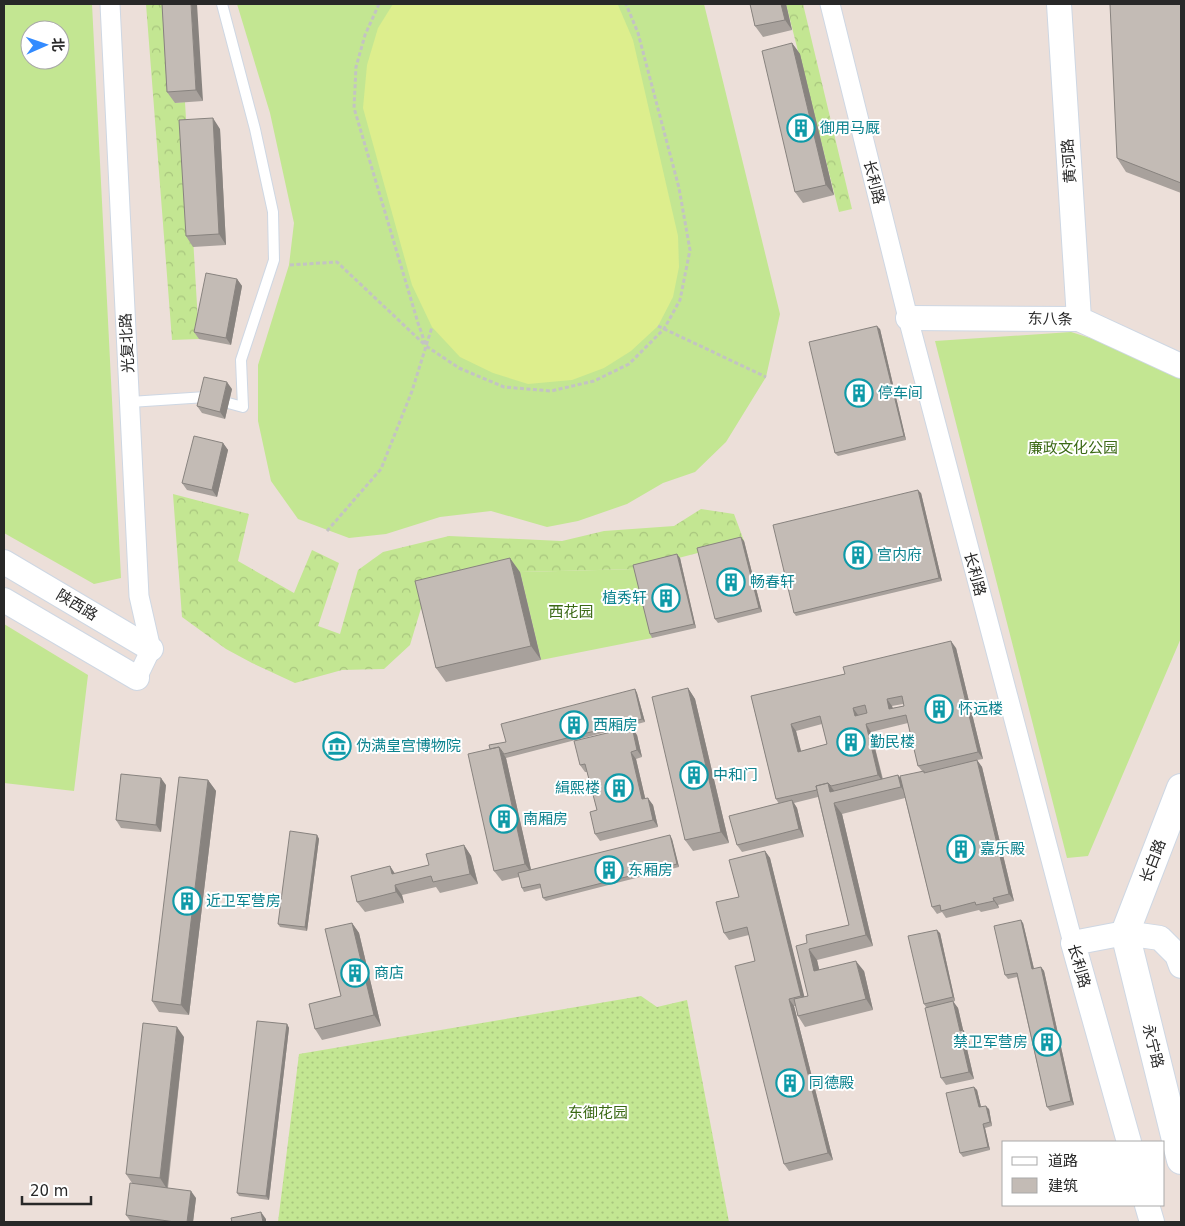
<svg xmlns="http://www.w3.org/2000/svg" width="1185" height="1226" viewBox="0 0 1185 1226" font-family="'DejaVu Sans','Noto Sans SC',sans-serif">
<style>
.grass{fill:#c3e692;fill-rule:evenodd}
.forest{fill:url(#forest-crowns)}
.garden{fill:url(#garden-dots)}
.pitch{fill:#ddee8d}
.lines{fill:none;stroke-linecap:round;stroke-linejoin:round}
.service-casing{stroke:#ced7e3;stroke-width:12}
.minor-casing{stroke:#ced7e3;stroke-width:21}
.tertiary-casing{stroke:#ced7e3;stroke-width:26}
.secondary-casing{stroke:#ced7e3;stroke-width:30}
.path{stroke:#c3c3c3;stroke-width:3;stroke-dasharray:4 2.5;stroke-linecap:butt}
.service{stroke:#fff;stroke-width:10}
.minor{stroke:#fff;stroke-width:19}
.tertiary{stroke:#fff;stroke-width:24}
.secondary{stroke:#fff;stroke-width:28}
.wall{fill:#a8a19c;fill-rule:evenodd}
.shaded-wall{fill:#88837f}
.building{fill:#c3bbb5;stroke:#88837f;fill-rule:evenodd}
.labels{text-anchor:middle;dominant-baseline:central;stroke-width:4;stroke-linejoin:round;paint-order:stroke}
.culture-label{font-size:15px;fill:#0d838f;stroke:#fff;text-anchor:start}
.street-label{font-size:15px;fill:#282828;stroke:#fff}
.park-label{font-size:15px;fill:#3b6915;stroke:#fff}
</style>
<defs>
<pattern id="forest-crowns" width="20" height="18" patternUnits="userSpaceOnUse" patternTransform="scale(1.25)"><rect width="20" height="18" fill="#c3e692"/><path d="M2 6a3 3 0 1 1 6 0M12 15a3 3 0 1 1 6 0" fill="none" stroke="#a8c57e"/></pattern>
<pattern id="garden-dots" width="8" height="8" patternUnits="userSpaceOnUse" patternTransform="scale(1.25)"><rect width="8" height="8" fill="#c3e692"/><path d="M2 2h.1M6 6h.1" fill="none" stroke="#a8c57e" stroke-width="1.8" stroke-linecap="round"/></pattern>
</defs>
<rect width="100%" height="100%" fill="#ecdfd9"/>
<path class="grass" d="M 4,4 L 92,4 L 121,578 L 94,584 L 4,533 ZM 30,30 L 60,30 L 60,60 L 30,60 Z
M 237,4 L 704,4 L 780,314 L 766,377 L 726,442 L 695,472 L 663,483 L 627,504 L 578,521 L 547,527 L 491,511 L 440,517 L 386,534 L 349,538 L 298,519 L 271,481 L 258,421 L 258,365 L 289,265 L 294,223 L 270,113 Z
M 1071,332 L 1103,342 L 1181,377 L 1181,638 L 1088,856 L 1067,858 L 935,341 Z
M 636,569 L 652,638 L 541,660 L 520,572 Z
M 4,624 L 88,675 L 74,791 L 4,783 Z"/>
<path class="forest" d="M 146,4 L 169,4 L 175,103 L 185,102 L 199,339 L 172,340 Z
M 786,4 L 803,4 L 852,209 L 839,212 Z
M 173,494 L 249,514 L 238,561 L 294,593 L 312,550 L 339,563 L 318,626 L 340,634 L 358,570 L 383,552 L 449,536 L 562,541 L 604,531 L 674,526 L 701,509 L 734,514 L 744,541 L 636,569 L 520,572 L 425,595 L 410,645 L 384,669 L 342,670 L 295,683 L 252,663 L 226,649 L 182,617 Z"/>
<path class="garden" d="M 641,996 L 657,1007 L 687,1000 L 729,1222 L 278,1222 L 299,1054 Z"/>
<path class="pitch" d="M 393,4 L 618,5 L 633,40 L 678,236 L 679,267 L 673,297 L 658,326 L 631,351 L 604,368 L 572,380 L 528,384 L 493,373 L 460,357 L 432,327 L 412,285 L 363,108 L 367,65 L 378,28 Z"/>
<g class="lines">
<g class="service-casing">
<path id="service" d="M 130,402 L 206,397 L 243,407 L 241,360 L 274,260 L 273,212 L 255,129 L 222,4"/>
</g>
<g class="minor-casing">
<path id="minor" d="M 110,4 L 139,596 L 151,649 L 137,678
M 830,4 L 908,318 L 1073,943"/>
</g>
<g class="tertiary-casing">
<path id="tertiary" d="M 1059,4 L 1079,319
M 908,318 L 1079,319 L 1181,366
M 4,562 L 151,649
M 4,600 L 137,678
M 1129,1142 L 1073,943 L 1125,933 L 1160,938 L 1177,955 L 1181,966
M 1147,1205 L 1152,1222"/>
</g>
<g class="secondary-casing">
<path id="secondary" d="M 1181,788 L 1125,933 L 1181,1160"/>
</g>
<path class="path" d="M 379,4 L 365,35 L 356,67 L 354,108 L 418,323 L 426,346 L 459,368 L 504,387 L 551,391 L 594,381 L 629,364 L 664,329 L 680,300 L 690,250 L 679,188 L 638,33 L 626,4
M 290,265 L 337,262 L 425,345
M 658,326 L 766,377
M 327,531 L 381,469 L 412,391 L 432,327"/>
<use href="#service" class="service"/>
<use href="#minor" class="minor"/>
<use href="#tertiary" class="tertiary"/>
<use href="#secondary" class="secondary"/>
</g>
<path class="wall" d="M 162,4 L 203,101 L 175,103 L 167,92 Z
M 750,4 L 786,4 L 792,30 L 763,37 L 755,26 Z
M 1181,4 L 1181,193 L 1126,172 L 1117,158 Z
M 792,43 L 800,54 L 834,195 L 803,203 L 795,192 Z
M 220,129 L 226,245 L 193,247 L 186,236 Z
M 237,279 L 242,286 L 231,345 L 199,339 L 194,332 Z
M 880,329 L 906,440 L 838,456 L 835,453 Z
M 232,389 L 225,419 L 202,413 L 197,406 Z
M 223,443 L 228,450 L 217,497 L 187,490 L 182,483 Z
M 921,493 L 942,581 L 796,616 L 794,613 Z
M 744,541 L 762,612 L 718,623 L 715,619 Z
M 680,558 L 696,628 L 652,638 L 650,634 Z
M 520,572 L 541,660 L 446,682 L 436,668 Z
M 956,648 L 983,759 L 977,760 L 982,767 L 1014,901 L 998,905 L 999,908 L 981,912 L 979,910 L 946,918 L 942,912 L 937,914 L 932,907 L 905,798 L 842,814 L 873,946 L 817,960 L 819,970 L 864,971 L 873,1010 L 805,1027 L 798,1016 L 796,1006 L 794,1006 L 833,1160 L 789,1171 L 784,1164 L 755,961 L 749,935 L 729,940 L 724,933 L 739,897 L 765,851 L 770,858 L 804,997 L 808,996 L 807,943 L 849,925 L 818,797 L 794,803 L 797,808 L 804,837 L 742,852 L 737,845 L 779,804 L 776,799 L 751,696 ZM 903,704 L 904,706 L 893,708 L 892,706 ZM 908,723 L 918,766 L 922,771 L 901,779 L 898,775 L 883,779 L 871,732 ZM 822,724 L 827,744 L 801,751 L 796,731 Z
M 688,688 L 695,699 L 729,843 L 693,851 L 685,840 Z
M 635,689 L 637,693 L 645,722 L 506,758 L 531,870 L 672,839 L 679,867 L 546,901 L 543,898 L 541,888 L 524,892 L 522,888 L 519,877 L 502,881 L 494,871 L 490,749 Z
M 637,735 L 642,757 L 636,759 L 645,798 L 653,805 L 658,827 L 600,841 L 595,834 L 597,810 L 587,772 L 585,772 L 580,765 Z
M 208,780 L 216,791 L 189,1015 L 159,1012 L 152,1001 Z
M 166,785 L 161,832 L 121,828 L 116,820 Z
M 317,835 L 319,839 L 307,931 L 280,927 L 278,924 Z
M 464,845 L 471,856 L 478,884 L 440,893 L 436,887 L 402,895 L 404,903 L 365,912 L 357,902 L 390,866 L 395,874 L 429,865 Z
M 352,923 L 359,933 L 381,1026 L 322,1040 L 315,1029 L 341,996 Z
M 1023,923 L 1034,969 L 1041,967 L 1044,971 L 1074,1105 L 1050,1111 L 1047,1107 L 1017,977 L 1008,979 L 1005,975 Z
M 940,933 L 955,1001 L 952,1002 L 958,1008 L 963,1030 L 968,1037 L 971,1048 L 967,1049 L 974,1079 L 946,1085 L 941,1078 L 926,1007 L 924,1004 Z
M 287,1024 L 289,1028 L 269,1200 L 239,1196 L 237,1193 Z
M 184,1037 L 168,1188 L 196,1198 L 193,1222 L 131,1222 L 126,1215 L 132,1183 L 126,1174 Z
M 974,1087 L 977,1090 L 981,1107 L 989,1109 L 992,1126 L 985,1128 L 990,1150 L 963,1157 L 960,1153 Z"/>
<path class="shaded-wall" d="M 191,4 L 197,4 L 203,101 L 196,90 Z
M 781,4 L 786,4 L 792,30 L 785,20 Z
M 792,43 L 800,54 L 834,195 L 826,185 Z
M 213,118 L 220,129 L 226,245 L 219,234 Z
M 237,279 L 242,286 L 231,345 L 226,338 Z
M 877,326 L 880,329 L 906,440 L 904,436 Z
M 227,382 L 232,389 L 225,419 L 220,412 Z
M 223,443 L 228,450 L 217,497 L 212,490 Z
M 918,490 L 921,493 L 942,581 L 939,578 Z
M 741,537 L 744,541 L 762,612 L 759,608 Z
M 677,554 L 680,558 L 696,628 L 694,624 Z
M 510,558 L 520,572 L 541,660 L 531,646 Z
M 951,641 L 956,648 L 983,759 L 978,752 Z
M 688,688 L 695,699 L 729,843 L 721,832 Z
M 635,689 L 637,693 L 645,722 L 642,719 Z
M 887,699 L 892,706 L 894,716 L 889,709 Z
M 853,708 L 858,715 L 855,716 Z
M 791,724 L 796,731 L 803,759 L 798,752 Z
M 866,724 L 871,732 L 883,782 L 878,775 Z
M 632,727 L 637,735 L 642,757 L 637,750 Z
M 499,747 L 506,758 L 532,874 L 525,864 Z
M 631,752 L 636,759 L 647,806 L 642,799 Z
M 977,760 L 982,767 L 1014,901 L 1009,894 Z
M 898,775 L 906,786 L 908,797 L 901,787 Z
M 161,778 L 166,785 L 161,832 L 156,825 Z
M 208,780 L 216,791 L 189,1015 L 181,1005 Z
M 828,783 L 836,793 L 830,792 Z
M 648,798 L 653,805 L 658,827 L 653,820 Z
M 792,800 L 797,808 L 804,837 L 799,829 Z
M 834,803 L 842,814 L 873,946 L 866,935 Z
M 317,835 L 319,839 L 307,931 L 305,927 Z
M 670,835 L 672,839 L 679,867 L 677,864 Z
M 464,845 L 471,856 L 478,884 L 470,874 Z
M 765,851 L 770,858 L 806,1003 L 801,996 Z
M 390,866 L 397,877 L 399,885 L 392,874 Z
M 395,885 L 402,895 L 404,903 L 396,892 Z
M 993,898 L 998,905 L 999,908 L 994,901 Z
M 1021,920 L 1023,923 L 1035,973 L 1032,969 Z
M 352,923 L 359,933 L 381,1026 L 374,1015 Z
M 937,930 L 940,933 L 955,1001 L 953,997 Z
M 809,949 L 817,960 L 822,981 L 814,971 Z
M 856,961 L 864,971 L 873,1010 L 866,999 Z
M 1041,967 L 1044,971 L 1074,1105 L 1071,1101 Z
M 789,999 L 794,1006 L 833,1160 L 828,1153 Z
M 953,1001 L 958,1008 L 965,1038 L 960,1031 Z
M 287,1024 L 289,1028 L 269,1200 L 266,1196 Z
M 177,1027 L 184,1037 L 167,1189 L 160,1178 Z
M 963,1030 L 968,1037 L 971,1048 L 966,1041 Z
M 962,1042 L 967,1049 L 974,1079 L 969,1072 Z
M 974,1087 L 977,1090 L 982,1111 L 979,1107 Z
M 986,1106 L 989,1109 L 992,1126 L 990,1122 Z
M 983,1124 L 985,1128 L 990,1150 L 988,1147 Z
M 191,1191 L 196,1198 L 193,1222 L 187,1222 Z
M 261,1212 L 266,1219 L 266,1222 L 263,1222 Z"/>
<path class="building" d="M 162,4 L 191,4 L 196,90 L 167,92 Z
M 750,4 L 781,4 L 785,20 L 755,26 Z
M 1110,4 L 1181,4 L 1181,183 L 1117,158 Z
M 792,43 L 826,185 L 795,192 L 762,51 Z
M 213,118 L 219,234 L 186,236 L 179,120 Z
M 206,273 L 237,279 L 226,338 L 194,332 Z
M 877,326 L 904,436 L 835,453 L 809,342 Z
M 204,377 L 227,382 L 220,412 L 197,406 Z
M 194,436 L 223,443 L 212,490 L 182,483 Z
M 918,490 L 939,578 L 794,613 L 773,525 Z
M 741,537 L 759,608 L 715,619 L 697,548 Z
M 677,554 L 694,624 L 650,634 L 633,565 Z
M 510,558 L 531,646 L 436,668 L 415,581 Z
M 951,641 L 978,752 L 918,766 L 906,715 L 866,724 L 878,775 L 831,786 L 828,783 L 816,786 L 817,790 L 776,799 L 751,696 L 845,674 L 843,667 ZM 902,696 L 904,706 L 889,709 L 887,699 ZM 865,705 L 867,713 L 855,716 L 853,708 ZM 820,716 L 827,744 L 798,752 L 791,724 Z
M 688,688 L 721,832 L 685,840 L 652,697 Z
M 635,689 L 642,719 L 504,754 L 499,747 L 490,749 L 489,745 L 506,742 L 501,724 Z
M 632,727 L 637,750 L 631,752 L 642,799 L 648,798 L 653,820 L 595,834 L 590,812 L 597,810 L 585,764 L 580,765 L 574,741 Z
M 499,747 L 525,864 L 494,871 L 468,754 Z
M 977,760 L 1009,894 L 993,898 L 994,901 L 976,905 L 975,902 L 941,911 L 940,905 L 932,907 L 900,776 L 924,771 L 924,773 Z
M 121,774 L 161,778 L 156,825 L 116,820 Z
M 898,775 L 901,787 L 834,803 L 866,935 L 809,949 L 814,971 L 856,961 L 866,999 L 798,1016 L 794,999 L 808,996 L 796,946 L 807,943 L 806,935 L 849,925 L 816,786 L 828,783 L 830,792 Z
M 179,777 L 208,780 L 181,1005 L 152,1001 Z
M 792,800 L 799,829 L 737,845 L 729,816 Z
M 290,831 L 317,835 L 305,927 L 278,924 Z
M 670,835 L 677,864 L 543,898 L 540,884 L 522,888 L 518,873 Z
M 464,845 L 470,874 L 433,882 L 431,876 L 395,885 L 396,892 L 357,902 L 351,876 L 390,866 L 392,874 L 429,865 L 426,854 Z
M 765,851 L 801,996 L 789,999 L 828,1153 L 784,1164 L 735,966 L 755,961 L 747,927 L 724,933 L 716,902 L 739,897 L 729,860 Z
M 1021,920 L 1032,969 L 1041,967 L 1071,1101 L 1047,1107 L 1017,973 L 1005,975 L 994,926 Z
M 352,923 L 374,1015 L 315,1029 L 309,1004 L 341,996 L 325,929 Z
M 937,930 L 953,997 L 924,1004 L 908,936 Z
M 953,1001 L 960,1031 L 963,1030 L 966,1041 L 962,1042 L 969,1072 L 941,1078 L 925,1008 Z
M 257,1021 L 287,1024 L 266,1196 L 237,1193 Z
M 143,1023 L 177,1027 L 160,1178 L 126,1174 Z
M 974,1087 L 979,1107 L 986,1106 L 990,1122 L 983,1124 L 988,1147 L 960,1153 L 946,1093 Z
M 130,1183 L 191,1191 L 187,1222 L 175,1222 L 126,1215 Z
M 261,1212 L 263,1222 L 232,1222 L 231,1218 Z"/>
<defs>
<g id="building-ring" transform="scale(1.4375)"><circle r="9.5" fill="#fff" stroke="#0f9aa8" stroke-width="1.5"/><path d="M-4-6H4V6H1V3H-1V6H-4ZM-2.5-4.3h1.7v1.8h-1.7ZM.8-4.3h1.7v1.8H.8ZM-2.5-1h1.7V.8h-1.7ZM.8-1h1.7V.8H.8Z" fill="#0f9aa8"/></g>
<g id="museum-ring" transform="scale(1.4375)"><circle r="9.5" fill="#fff" stroke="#0f9aa8" stroke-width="1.5"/><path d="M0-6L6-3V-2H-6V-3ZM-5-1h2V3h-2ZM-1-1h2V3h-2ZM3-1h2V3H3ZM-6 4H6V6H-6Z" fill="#0f9aa8"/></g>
</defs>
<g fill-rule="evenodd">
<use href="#building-ring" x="801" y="128"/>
<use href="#building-ring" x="859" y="393"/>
<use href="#building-ring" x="858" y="555"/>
<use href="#building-ring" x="731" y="582"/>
<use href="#building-ring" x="666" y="598"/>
<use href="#building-ring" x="939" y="709"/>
<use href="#building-ring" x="574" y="725"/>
<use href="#building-ring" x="851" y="742"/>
<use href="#museum-ring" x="337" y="746"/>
<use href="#building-ring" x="694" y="775"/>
<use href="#building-ring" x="619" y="788"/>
<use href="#building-ring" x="504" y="819"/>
<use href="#building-ring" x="961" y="849"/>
<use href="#building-ring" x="609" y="870"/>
<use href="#building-ring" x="187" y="901"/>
<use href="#building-ring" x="355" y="973"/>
<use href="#building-ring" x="1047" y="1042"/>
<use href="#building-ring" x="790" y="1083"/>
</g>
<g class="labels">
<g class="culture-label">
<text x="820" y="128">御用马厩</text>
<text x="878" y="393">停车间</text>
<text x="877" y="555">宫内府</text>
<text x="750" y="582">畅春轩</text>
<text x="647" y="598" text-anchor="end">植秀轩</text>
<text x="958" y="709">怀远楼</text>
<text x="593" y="725">西厢房</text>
<text x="870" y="742">勤民楼</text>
<text x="356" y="746">伪满皇宫博物院</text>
<text x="713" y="775">中和门</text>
<text x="600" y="788" text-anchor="end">緝熙楼</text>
<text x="523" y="819">南厢房</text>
<text x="980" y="849">嘉乐殿</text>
<text x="628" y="870">东厢房</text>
<text x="206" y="901">近卫军营房</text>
<text x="374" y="973">商店</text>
<text x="1028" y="1042" text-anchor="end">禁卫军营房</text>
<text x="809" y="1083">同德殿</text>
</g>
<g class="street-label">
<text transform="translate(1069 161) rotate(-94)">黄河路</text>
<text transform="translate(874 182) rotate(76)">长利路</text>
<text transform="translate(1050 319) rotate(1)">东八条</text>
<text transform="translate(127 343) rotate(-93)">光复北路</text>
<text transform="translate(975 574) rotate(75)">长利路</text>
<text transform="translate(77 605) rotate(31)">陕西路</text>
<text transform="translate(1153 861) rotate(-69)">长白路</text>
<text transform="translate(1079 966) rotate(74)">长利路</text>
<text transform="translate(1153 1046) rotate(76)">永宁路</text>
</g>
<g class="park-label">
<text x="1073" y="448">廉政文化公园</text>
<text x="571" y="612">西花园</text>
<text x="598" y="1113">东御花园</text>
</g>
</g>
<rect width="1185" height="1226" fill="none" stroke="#282828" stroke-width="10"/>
<rect x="1002" y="1141" width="162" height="65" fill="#ffffff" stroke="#a9a9a9"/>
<rect x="1012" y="1157" width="25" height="8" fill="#ffffff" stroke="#a9a9a9"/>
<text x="1048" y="1166" font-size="15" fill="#282828">道路</text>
<rect x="1012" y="1178" width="25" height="15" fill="#c3bbb5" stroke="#a9a9a9"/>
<text x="1048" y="1191" font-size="15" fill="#282828">建筑</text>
<g transform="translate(45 45) rotate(88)"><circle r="24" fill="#ffffff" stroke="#a9a9a9"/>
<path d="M0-4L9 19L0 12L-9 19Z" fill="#338bff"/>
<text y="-8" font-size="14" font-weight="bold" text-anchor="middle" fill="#282828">北</text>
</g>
<path d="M22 1196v8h69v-8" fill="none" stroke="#282828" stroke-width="2.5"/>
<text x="30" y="1196" font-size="15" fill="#282828" stroke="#ffffff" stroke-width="4" paint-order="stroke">20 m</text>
</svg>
